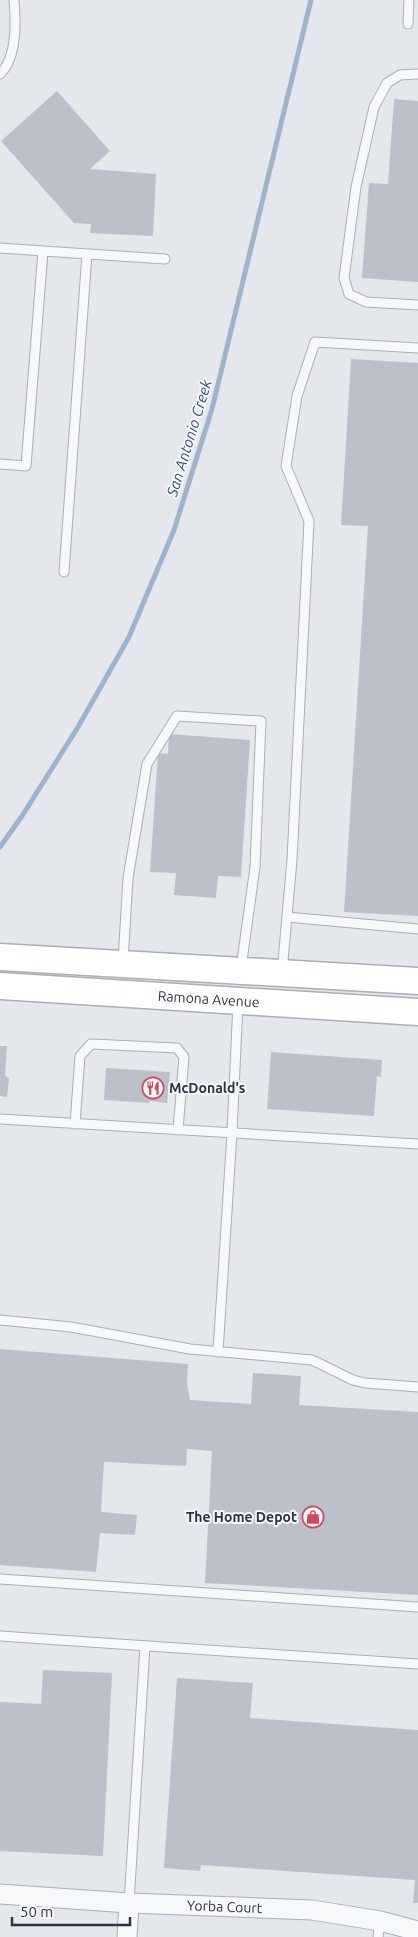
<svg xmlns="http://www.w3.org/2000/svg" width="418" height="1937" viewBox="0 0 418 1937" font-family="Ubuntu,sans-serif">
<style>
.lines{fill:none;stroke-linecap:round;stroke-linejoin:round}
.stream{stroke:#9fb4cc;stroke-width:5}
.building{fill:#bbc0ca}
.service-casing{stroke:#a9aeb7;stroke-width:11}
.minor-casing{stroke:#a9aeb7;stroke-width:21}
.secondary-casing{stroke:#a9aeb7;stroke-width:29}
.service{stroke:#f7f8fa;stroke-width:9}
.minor{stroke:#f7f8fa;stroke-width:19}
.secondary{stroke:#fff;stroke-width:26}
.labels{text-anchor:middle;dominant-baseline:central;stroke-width:4;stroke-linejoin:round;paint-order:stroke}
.street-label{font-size:14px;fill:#2b3445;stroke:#f4f6f9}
.poi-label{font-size:14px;font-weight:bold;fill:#2b3445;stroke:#f4f6f9;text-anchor:start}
.water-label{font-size:15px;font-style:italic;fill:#34527a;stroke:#f4f6f9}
</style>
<rect width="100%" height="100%" fill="#e4e7ec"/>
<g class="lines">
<path class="stream" d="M 0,847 L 22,816 L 78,727 L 129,637 L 174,530 L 212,409 L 311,0"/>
</g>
<path class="building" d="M 57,91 L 110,151 L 90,169 L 156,174 L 153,236 L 90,233 L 91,224 L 74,223 L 1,141 Z
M 394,99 L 418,101 L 418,282 L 362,278 L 369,183 L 388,184 Z
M 351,359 L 418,363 L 418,916 L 344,912 L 368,526 L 341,525 Z
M 169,734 L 250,740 L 241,877 L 218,876 L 216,898 L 174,895 L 176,873 L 150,872 L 158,753 L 168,754 Z
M 0,1046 L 7,1046 L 5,1075 L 9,1079 L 7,1097 L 0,1096 Z
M 271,1052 L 382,1060 L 381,1077 L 377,1076 L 374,1116 L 267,1109 Z
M 106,1068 L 170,1072 L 167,1103 L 149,1101 L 149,1103 L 104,1100 Z
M 0,1349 L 188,1364 L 187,1384 L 190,1400 L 251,1404 L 253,1373 L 301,1376 L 299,1405 L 418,1412 L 418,1595 L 205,1583 L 212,1451 L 187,1449 L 186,1466 L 104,1462 L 101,1512 L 137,1515 L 135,1535 L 100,1533 L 96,1572 L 0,1565 Z
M 43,1670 L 112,1673 L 103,1856 L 0,1851 L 0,1702 L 41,1704 Z
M 177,1678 L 253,1683 L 250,1718 L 418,1730 L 418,1903 L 413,1903 L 415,1880 L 201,1865 L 200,1871 L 164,1868 Z"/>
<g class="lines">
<g class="service-casing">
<path id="service" d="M 408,24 L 409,0
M 0,74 C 17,58 16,22 14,0
M 418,74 L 400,75 L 387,83 L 374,107 L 356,187 L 344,278 L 349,294 L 366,302 L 418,305
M 0,248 L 43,251
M 0,464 L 26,466 L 43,251 L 165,259
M 64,572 L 87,254
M 287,917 L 418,929
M 123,961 L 128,878 L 147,764 L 177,716 L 261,721 L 255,867 L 241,968
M 282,972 L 292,860 L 309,521 L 286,466 L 297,396 L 315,342 L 418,348
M 0,1119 L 418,1144
M 75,1124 L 80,1056 L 91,1044 L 177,1048 L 184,1057 L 178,1130
M 0,1320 L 71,1327 L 190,1349 L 312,1360 L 353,1380 L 365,1383 L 418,1387
M 218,1352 L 232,1133 L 238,1002
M 0,1579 L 418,1607
M 0,1636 L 418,1664
M 129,1903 L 145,1646
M 378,1937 L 380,1921"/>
</g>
<g class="minor-casing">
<g id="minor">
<path id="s1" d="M 0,1894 L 129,1903 L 312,1910 L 380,1921 L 418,1931"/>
<path d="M 127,1937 L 129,1903"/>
</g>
</g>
<g class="secondary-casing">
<g id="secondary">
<path d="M 0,957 L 418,981"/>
<path id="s2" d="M 0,986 L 418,1012"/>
</g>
</g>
<use href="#service" class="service"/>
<use href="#minor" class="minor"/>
<use href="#secondary" class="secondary"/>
</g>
<defs>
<g id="restaurant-ring" transform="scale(1.125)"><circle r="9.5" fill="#f4f6f9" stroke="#d1495b" stroke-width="1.5"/><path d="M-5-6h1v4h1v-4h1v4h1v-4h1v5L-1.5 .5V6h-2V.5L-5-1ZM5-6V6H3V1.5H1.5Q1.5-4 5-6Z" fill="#d1495b"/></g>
<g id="shop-ring" transform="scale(1.125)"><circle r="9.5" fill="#f4f6f9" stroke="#d1495b" stroke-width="1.5"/><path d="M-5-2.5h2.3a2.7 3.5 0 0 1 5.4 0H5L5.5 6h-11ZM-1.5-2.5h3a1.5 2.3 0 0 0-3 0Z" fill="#d1495b"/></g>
</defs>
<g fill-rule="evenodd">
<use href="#restaurant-ring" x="153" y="1088"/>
<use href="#shop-ring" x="313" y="1517"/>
</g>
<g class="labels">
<g class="street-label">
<text stroke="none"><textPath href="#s2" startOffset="209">Ramona Avenue</textPath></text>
<text stroke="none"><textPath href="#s1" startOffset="225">Yorba Court</textPath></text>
</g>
<g class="poi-label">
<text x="169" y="1088">McDonald's</text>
<text x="297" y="1517" text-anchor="end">The Home Depot</text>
</g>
<g class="water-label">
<text transform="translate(189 438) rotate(-73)">San Antonio Creek</text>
</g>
</g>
<path d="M12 1917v8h118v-8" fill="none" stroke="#2b3445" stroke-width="2.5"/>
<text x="20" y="1917" font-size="15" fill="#2b3445" stroke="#f4f6f9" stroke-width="4" paint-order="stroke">50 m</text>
</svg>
